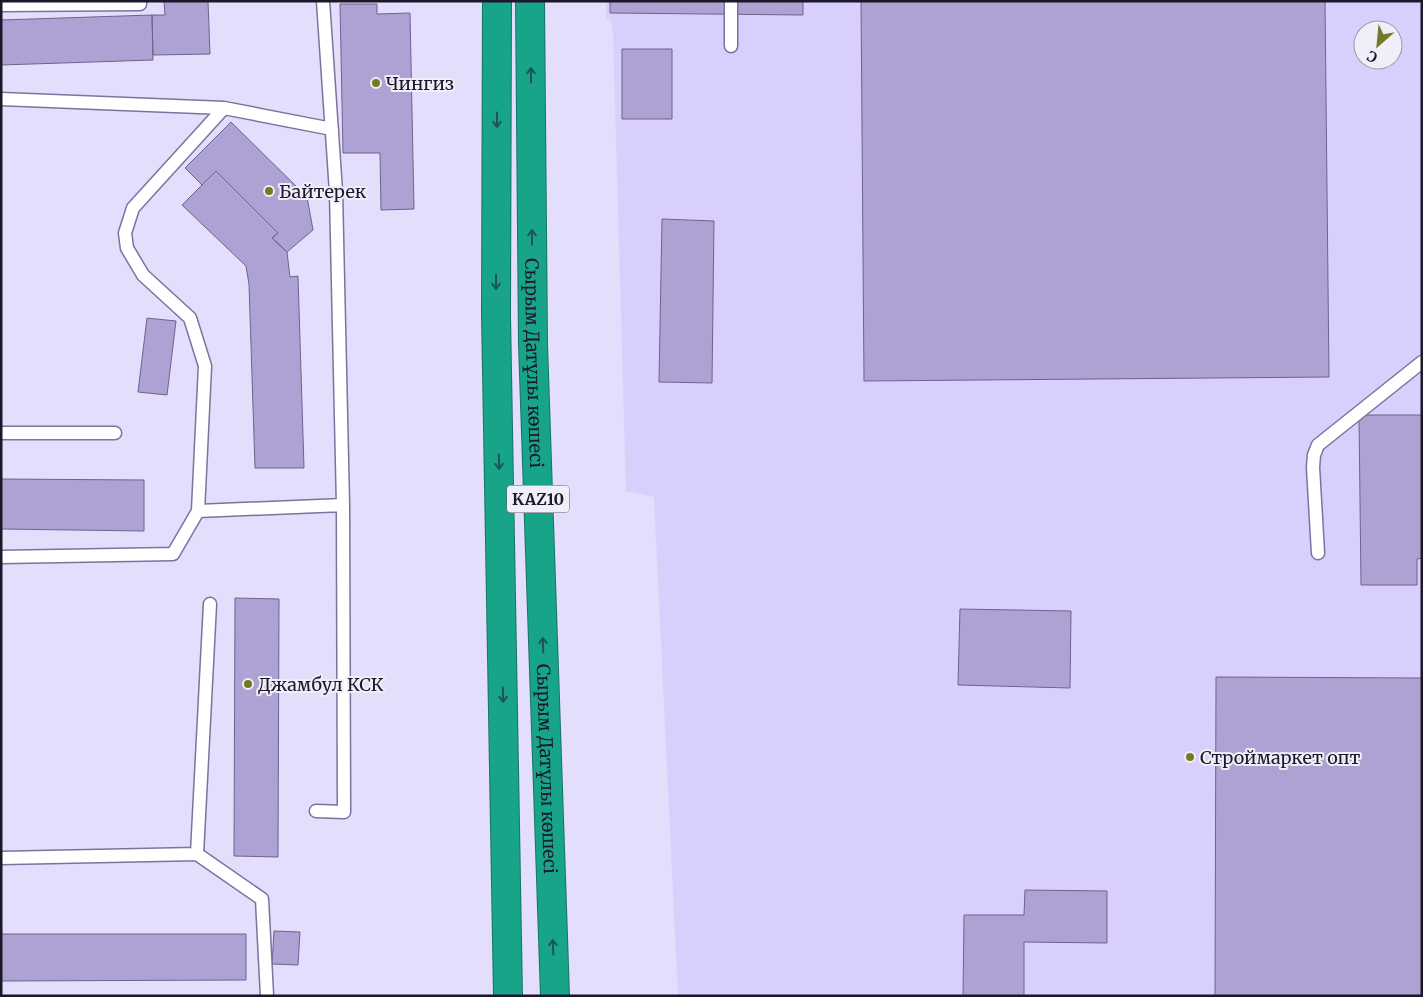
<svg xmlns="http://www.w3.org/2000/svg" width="1423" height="997" viewBox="0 0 1423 997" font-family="Merriweather,serif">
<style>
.built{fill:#d8cffd;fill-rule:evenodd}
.building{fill:#ada2d3;stroke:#6d638f}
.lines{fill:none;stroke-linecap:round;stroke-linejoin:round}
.lane-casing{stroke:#7c72a0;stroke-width:15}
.highway-casing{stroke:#197367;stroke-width:30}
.lane{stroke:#fff;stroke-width:12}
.highway{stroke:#18a488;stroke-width:28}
.oneway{stroke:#1a5654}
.poi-dot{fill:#737a25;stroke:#f0eef8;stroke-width:2}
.labels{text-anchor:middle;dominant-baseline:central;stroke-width:4;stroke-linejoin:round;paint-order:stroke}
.shield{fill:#f0eef8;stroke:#5c5867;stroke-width:1}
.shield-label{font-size:16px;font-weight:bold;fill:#1c1729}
.poi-label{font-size:18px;fill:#1c1729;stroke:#f0eef8;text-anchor:start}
.street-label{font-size:18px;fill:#1c1729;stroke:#f0eef8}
</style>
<rect width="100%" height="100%" fill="#e3defc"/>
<path class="built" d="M 606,1 L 1422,1 L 1422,996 L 678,996 L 654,497 L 626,491 L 613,32 L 611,20 L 606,18 ZM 1363,30 L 1393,30 L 1393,60 L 1363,60 Z"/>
<path class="building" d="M 164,1 L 208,1 L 210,54 L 153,55 L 152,15 L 165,15 Z
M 610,1 L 803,1 L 803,15 L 610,13 Z
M 861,1 L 1325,1 L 1329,377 L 864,381 Z
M 340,4 L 377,4 L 377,14 L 410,13 L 414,209 L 381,210 L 380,153 L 343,153 Z
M 152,15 L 153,60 L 1,65 L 1,20 Z
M 622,49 L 672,49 L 672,119 L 622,119 Z
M 231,122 L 307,197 L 313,230 L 287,252 L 272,238 L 278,233 L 216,171 L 202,185 L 185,168 Z
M 216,171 L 278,233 L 272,238 L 287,252 L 290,277 L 298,276 L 304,468 L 255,468 L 249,284 L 246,266 L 182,205 Z
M 662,219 L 714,221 L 712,383 L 659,382 Z
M 147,318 L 176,321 L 167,395 L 138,392 Z
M 1359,415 L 1422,415 L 1422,558 L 1417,559 L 1417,585 L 1361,585 Z
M 1,479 L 144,480 L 144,531 L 1,529 Z
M 235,598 L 279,599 L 278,857 L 234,856 Z
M 960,609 L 1071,611 L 1070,688 L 958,685 Z
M 1216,677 L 1422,678 L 1422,996 L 1215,996 Z
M 1025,890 L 1107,891 L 1107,943 L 1024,942 L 1024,996 L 963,996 L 964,915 L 1024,915 Z
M 274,931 L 300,932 L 298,965 L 272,964 Z
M 1,934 L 246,934 L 246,980 L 1,981 Z"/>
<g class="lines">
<g class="lane-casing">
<path id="lane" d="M 731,1 L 731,46
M 1,5 L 140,4 L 140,1
M 1,99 L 224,108 L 332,129
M 1,433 L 115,433
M 198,511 L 343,505
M 1318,553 L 1313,467 L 1314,455 L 1318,445 L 1422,362
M 1,557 L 173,554 L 198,511 L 205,366 L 190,318 L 143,275 L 127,248 L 125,233 L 133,208 L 224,108
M 316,811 L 344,812 L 343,505 L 336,192 L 323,1
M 197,854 L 210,604
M 1,858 L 197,854 L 262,899 L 267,996"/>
</g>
<g class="highway-casing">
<g id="highway">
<path d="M 497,1 L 496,314 L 508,996"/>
<path id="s1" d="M 530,1 L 533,344 L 555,996"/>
</g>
</g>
<use href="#lane" class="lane"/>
<use href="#highway" class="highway"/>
</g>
<defs><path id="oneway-shaft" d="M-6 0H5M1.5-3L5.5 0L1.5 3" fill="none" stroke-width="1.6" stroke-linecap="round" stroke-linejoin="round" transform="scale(1.25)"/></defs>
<g class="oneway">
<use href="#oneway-shaft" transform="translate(531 75) rotate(-90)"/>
<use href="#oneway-shaft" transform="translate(497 120) rotate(90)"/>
<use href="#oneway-shaft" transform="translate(532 237) rotate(-90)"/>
<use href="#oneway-shaft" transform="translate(496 282) rotate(90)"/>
<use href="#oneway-shaft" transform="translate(499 462) rotate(89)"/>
<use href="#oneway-shaft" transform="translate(543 645) rotate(-92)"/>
<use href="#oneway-shaft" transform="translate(503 695) rotate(89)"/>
<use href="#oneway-shaft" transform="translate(553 947) rotate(-92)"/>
</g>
<g class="poi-dot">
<circle cx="376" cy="83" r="5"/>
<circle cx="269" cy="191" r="5"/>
<circle cx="248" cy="684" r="5"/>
<circle cx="1190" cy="757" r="5"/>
</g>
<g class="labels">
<rect class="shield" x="507" y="485.5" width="62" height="27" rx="4"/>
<g class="shield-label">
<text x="538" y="499">KAZ10</text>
</g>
<g class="poi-label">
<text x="386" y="83">Чингиз</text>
<text x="279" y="191">Байтерек</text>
<text x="258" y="684">Джамбул КСК</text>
<text x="1200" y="757">Строймаркет опт</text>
</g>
<g class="street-label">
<text stroke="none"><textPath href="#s1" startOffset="362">Сырым Датұлы көшесі</textPath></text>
<text stroke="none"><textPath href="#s1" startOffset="768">Сырым Датұлы көшесі</textPath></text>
</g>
</g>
<rect width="1423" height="997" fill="none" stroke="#1c1729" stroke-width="5"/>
<g transform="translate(1378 45) rotate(207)"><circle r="24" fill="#f0eef8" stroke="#9b98a5"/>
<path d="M0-4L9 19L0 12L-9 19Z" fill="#737a25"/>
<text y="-8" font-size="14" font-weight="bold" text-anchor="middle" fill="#1c1729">С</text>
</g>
</svg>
